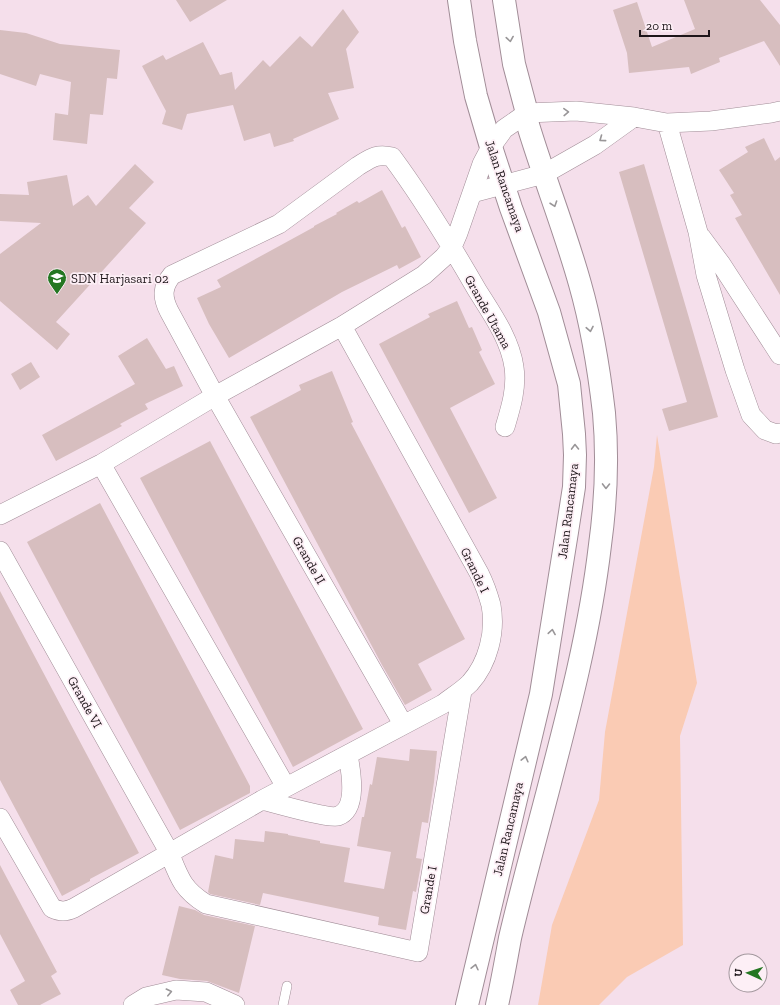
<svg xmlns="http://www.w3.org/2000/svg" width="780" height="1005" viewBox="0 0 780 1005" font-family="'Zilla Slab',serif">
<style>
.green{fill:#facbb4}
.building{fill:#d7bebf}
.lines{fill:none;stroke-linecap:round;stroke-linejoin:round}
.lane-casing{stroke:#a18d97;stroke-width:10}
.street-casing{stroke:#a18d97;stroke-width:20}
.secondary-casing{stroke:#a18d97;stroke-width:24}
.lane{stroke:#fff;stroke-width:9}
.street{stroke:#fff;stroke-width:19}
.secondary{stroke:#fff;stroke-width:22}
.oneway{stroke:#999698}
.labels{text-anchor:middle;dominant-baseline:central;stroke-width:3.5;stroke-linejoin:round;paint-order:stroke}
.street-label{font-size:13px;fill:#1d1519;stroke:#fdeff6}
.poi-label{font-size:13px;fill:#1d1519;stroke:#fdeff6;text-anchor:start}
</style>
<rect width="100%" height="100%" fill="#f5dfeb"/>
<path class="green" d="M 657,435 L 697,683 L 680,736 L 683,945 L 627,977 L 599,1005 L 538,1005 L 552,925 L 599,800 L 605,732 L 654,467 Z"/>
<path class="building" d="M 176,0 L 227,0 L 190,22 Z
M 684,0 L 760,0 L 780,25 L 780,66 L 764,41 L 719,58 L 720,62 L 691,74 L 689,67 L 629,73 L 627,53 L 613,10 L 637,2 L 652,47 L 695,29 Z
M 343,9 L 359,32 L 346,49 L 354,88 L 328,93 L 339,119 L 293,139 L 294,141 L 274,147 L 270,133 L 244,141 L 233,105 L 187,114 L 182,130 L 162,124 L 166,111 L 142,66 L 163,55 L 166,60 L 203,42 L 220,75 L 232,72 L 235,90 L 263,60 L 270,67 L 300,36 L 312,47 Z
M 0,30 L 26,33 L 60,44 L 120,50 L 117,79 L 107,78 L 103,115 L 90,114 L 87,144 L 53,140 L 55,113 L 68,115 L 71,82 L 40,74 L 36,86 L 0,74 Z
M 764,138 L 775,161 L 780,157 L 780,295 L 735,218 L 742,215 L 730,195 L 734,193 L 719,170 L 748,152 L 745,147 Z
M 135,164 L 154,182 L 129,208 L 146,223 L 56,322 L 70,334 L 57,350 L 0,301 L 0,254 L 41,223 L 0,221 L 0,194 L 29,195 L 27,182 L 67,175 L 73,206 L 88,195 L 96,206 Z
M 644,164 L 718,417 L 669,431 L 662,409 L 687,402 L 619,172 Z
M 382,190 L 402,228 L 405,226 L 421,257 L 399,269 L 397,265 L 342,292 L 229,358 L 209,324 L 197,298 L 221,287 L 217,280 L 314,227 L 314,226 L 337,214 L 336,213 L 357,201 L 359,203 Z
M 457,301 L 469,328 L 472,327 L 482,350 L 479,352 L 495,384 L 450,408 L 497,498 L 469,513 L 379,344 L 430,317 L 428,314 Z
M 147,338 L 166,369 L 174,366 L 183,386 L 145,404 L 148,409 L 120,424 L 122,426 L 56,461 L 42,435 L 135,384 L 118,356 Z
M 31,362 L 40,377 L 20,390 L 11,374 Z
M 332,371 L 353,422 L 351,423 L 465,639 L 418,664 L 432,690 L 405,705 L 382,665 L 250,417 L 301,390 L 299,385 Z
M 210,441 L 363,729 L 293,767 L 140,478 Z
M 100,503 L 250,786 L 250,793 L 180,830 L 27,542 Z
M 0,591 L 139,853 L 90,879 L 90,881 L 62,896 L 0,780 Z
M 410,749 L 437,751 L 434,782 L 428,823 L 422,822 L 416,858 L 422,859 L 416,892 L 413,891 L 406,930 L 378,925 L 379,917 L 263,893 L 260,905 L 210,894 L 208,892 L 215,855 L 233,859 L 235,839 L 264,842 L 265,831 L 288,834 L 288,835 L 320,841 L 320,843 L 350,848 L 344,882 L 384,889 L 391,852 L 357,846 L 362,817 L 364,817 L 370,784 L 372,785 L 377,757 L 409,761 Z
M 0,865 L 57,972 L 51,976 L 61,994 L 40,1005 L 18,1005 L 10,990 L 25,981 L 0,934 Z
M 179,906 L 195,910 L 204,915 L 255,926 L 239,993 L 207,981 L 180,979 L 162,975 Z"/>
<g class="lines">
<g class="lane-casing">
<path id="lane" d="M 283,1005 L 287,986"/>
</g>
<g class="street-casing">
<path id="street" d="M 667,123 L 698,232 L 706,275 L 735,370 L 751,415 L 765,430 L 776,434 L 780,433
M 472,193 L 544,174 L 595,145 L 634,117
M 701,237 L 721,264 L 780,355
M 101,464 L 286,787
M 0,515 L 101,464 L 215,396 L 342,326 L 424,275 L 444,257 L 452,247 L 458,233 L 482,164 L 491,147 L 504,129 L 527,113 L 576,111 L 634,117 L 667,123 L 711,121 L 771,113 L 780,111
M 0,551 L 169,852 C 179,877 182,889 206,904 L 418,952 L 462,691
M 403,724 L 215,396 L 169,311 C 162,297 162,287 172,275 L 279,224 L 358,166 C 371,158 377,153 392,157 C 423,199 451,245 477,290 C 492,314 510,339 514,367 C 517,388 511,407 505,427
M 262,800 C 274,803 329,819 338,816 C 358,809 351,771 348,755
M 0,818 L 52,908 C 61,912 65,912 74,908 L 262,800 L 443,704 C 452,697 462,691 470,683 C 488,663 496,632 491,605 C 488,594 484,583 479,573 L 342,326
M 133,1005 L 146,997 L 176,990 L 206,992 L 235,1005"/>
</g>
<g class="secondary-casing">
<path id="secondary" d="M 459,0 L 465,41 L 476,96 L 491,147 L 511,208 L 549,312 L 569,384 L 574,434 L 575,455 L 574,487 L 567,532 L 541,694 L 467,1005
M 497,1005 C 502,983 506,960 510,938 C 521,891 534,844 546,798 C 568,714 590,631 600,545 C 606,501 608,457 604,413 C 599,370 592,326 580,284 C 565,230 544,178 528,125 L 527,113 L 514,64 L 504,0"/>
</g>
<use href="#lane" class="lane"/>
<use href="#street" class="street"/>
<use href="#secondary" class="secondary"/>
</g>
<defs><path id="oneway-chevron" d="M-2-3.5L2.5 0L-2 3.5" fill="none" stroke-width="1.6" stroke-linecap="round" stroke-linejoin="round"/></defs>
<g class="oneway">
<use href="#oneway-chevron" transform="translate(510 39) rotate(81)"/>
<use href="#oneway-chevron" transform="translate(566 112) rotate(-2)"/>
<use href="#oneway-chevron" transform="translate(602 139) rotate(144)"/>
<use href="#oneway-chevron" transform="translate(554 204) rotate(71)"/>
<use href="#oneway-chevron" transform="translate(590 329) rotate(79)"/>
<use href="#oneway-chevron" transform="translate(575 447) rotate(-91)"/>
<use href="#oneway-chevron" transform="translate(606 486) rotate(91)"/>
<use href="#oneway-chevron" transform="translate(552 632) rotate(-81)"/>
<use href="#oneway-chevron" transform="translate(525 759) rotate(-76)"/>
<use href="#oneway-chevron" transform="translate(475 967) rotate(-77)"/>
<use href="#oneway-chevron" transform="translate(169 992) rotate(-13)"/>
</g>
<defs>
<g id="school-pin" transform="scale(1)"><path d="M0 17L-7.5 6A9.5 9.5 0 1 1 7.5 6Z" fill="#247722" stroke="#fdeff6"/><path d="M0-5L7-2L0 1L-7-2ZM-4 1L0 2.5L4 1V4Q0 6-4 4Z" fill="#fff"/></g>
</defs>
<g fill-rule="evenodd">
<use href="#school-pin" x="57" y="278"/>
</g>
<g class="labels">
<g class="street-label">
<text transform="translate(505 186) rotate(71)">Jalan Rancamaya</text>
<text transform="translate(488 312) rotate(61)">Grande Utama</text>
<text transform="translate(568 511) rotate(-83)">Jalan Rancamaya</text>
<text transform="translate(309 560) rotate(60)">Grande II</text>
<text transform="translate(475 570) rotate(64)">Grande I</text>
<text transform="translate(85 702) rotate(61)">Grande VI</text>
<text transform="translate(508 829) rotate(-77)">Jalan Rancamaya</text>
<text transform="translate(428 890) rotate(-80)">Grande I</text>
</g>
<g class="poi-label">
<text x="71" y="278">SDN Harjasari 02</text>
</g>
</g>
<g transform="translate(748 973) rotate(273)"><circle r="19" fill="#fdeff6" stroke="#a3989e"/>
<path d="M0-3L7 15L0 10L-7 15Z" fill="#247722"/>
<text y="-6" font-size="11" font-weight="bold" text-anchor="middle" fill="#1d1519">U</text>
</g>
<path d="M640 30v6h69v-6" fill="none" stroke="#1d1519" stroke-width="2"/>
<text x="646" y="30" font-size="12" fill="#1d1519" stroke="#fdeff6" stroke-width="3" paint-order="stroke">20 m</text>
</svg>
